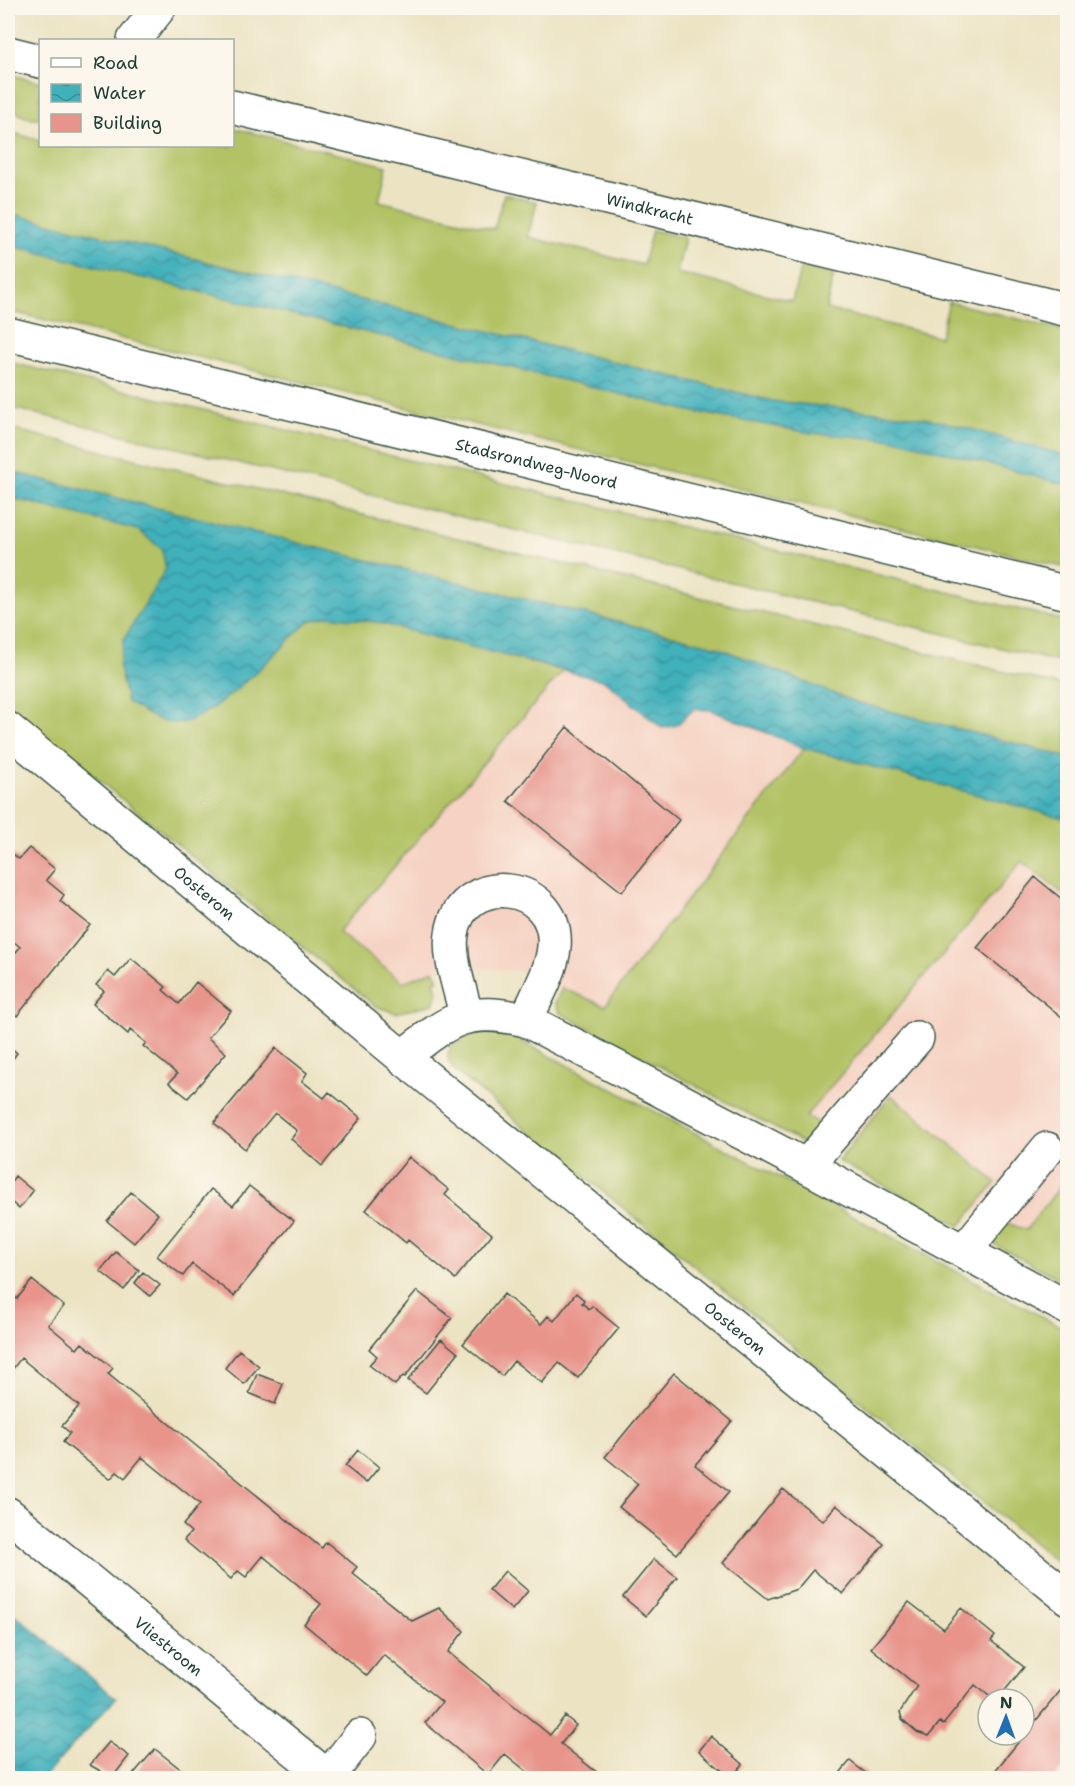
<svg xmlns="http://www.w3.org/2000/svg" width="1075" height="1786" viewBox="0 0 1075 1786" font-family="'Shantell Sans',sans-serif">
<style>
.built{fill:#f5d2c2}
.grass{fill:#b2c265;stroke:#68804c;stroke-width:1.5}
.water{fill:url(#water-waves);stroke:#307678;stroke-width:1.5}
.building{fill:#e8948b}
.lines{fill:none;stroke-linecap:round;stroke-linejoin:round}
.minor-casing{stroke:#3e5649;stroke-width:36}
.major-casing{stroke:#3e5649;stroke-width:36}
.minor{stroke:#fff;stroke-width:33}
.major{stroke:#fff;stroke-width:33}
.labels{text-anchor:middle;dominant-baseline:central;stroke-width:5;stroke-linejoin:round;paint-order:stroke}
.street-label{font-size:16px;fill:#1f3d34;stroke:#fbf7ec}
</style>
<defs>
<pattern id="water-waves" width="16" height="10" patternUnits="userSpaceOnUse" patternTransform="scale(1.5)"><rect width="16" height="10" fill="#40b0bb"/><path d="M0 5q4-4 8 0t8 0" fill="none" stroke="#359099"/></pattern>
</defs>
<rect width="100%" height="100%" fill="#fbf7ec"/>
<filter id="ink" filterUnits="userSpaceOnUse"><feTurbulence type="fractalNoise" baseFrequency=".0167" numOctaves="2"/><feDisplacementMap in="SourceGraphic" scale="12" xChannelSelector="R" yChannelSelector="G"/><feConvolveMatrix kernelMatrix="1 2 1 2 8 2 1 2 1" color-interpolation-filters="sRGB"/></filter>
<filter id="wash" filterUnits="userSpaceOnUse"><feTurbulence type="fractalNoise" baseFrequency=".008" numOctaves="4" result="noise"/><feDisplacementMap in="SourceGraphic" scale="24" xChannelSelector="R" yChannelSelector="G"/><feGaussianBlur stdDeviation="1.35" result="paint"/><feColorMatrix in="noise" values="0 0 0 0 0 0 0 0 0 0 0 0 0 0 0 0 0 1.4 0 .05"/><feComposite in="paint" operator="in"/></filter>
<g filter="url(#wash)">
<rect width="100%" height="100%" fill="#ece3c2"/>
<path class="built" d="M 563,671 L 605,681 L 662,728 L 677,725 L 694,709 L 711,710 L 804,748 L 605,1007 L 520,971 L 479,968 L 434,970 L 403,982 L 338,932 Z
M 1022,861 L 1067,897 L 1067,1178 L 1026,1230 L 975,1207 L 960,1226 L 838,1161 L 852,1143 L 806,1117 Z"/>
<path class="grass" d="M 8,74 L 40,82 L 40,118 C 9,120 7,97 8,74 Z
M 233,128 L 387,166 L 379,201 L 494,229 L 504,194 L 537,202 L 528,237 L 643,265 L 652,230 L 685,238 L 677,273 L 792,301 L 801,266 L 834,274 L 826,309 L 940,337 L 949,302 L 1067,331 L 1067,456 L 945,422 L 907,415 L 772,401 L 8,213 L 8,132 L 40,140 L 40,146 L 232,146 Z
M 8,245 L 690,411 L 811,433 L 900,440 L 1067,485 L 1067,568 L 8,311 Z
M 8,362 L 1067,621 L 1067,664 L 8,407 Z
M 8,428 L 1067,687 L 1067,757 L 855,702 L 711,645 L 8,471 Z
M 8,497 L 138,530 L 162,549 L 166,569 L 124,639 L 210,711 L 309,621 L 330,616 L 376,622 L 563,671 L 338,932 L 403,982 L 434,970 L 439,979 L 434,981 L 438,992 L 433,1004 L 396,1013 L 375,1006 L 8,706 Z
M 804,748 L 1067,819 L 1067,897 L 1022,861 L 806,1116 L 821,1125 L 805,1144 L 560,1013 L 555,1003 L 562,988 L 605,1006 Z
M 483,1031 L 501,1032 L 518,1039 L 1067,1330 L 1067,1570 L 454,1070 C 436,1047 463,1036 483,1031 Z
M 891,1095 L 996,1182 L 960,1226 L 838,1161 Z
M 1067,1178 L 1067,1283 L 990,1242 L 1007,1223 L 1026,1230 Z"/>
<path class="water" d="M 8,213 L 772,401 L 907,415 L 945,422 L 1067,456 L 1067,485 L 900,440 L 811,433 L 690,411 L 8,245 Z
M 8,471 L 711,645 L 855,702 L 1067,757 L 1067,819 L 804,748 L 711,710 L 694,709 L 677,725 L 662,728 L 605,681 L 376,622 L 330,616 L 309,621 C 281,647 218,716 183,722 C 163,726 143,712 127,702 L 119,668 L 124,639 L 166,569 L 162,549 L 138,530 L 8,497 Z
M 8,1609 L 116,1698 L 43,1778 L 8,1778 Z"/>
<g id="blocks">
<path class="building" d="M 567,727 L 679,820 L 622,892 L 508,801 Z
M 29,848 L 55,869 L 46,880 L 64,895 L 60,901 L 90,925 L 17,1016 L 8,1009 L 8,962 L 20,947 L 8,937 L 8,850 L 19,859 Z
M 1035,877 L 1068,904 L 1068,1022 L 977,948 Z
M 131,958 L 166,987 L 163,990 L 179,1004 L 196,982 L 231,1011 L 208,1038 L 226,1053 L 188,1098 L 169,1083 L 177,1074 L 143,1046 L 146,1043 L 130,1030 L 128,1034 L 93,1004 L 104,991 L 96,985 L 108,971 L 115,977 Z
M 8,1045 L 17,1053 L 8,1065 Z
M 276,1048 L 307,1073 L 302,1081 L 324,1098 L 329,1092 L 361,1118 L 322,1166 L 291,1139 L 297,1131 L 275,1113 L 245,1149 L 214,1123 Z
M 409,1157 L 449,1190 L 445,1195 L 492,1234 L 455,1279 L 408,1240 L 406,1243 L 366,1210 Z
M 15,1176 L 33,1191 L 19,1209 L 8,1199 L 8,1186 Z
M 249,1186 L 294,1221 L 234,1296 L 192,1264 L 183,1276 L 157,1256 L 211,1189 L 233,1206 Z
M 131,1192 L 158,1214 L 134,1243 L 107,1221 Z
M 116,1252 L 139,1270 L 124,1290 L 100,1271 Z
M 143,1272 L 160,1285 L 150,1296 L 135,1283 Z
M 32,1280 L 64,1306 L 48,1325 L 77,1349 L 82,1343 L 113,1368 L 108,1374 L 319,1546 L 322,1548 L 326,1542 L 357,1567 L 352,1573 L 412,1621 L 439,1608 L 464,1631 L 448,1652 L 550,1735 L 565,1716 L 576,1725 L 561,1744 L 604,1778 L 535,1778 L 505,1754 L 488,1775 L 425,1723 L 442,1702 L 384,1655 L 367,1676 L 304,1624 L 321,1604 L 263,1556 L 246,1577 L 238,1571 L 231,1579 L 184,1540 L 191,1532 L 183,1525 L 200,1504 L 142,1457 L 125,1478 L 117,1472 L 110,1479 L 63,1442 L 70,1433 L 62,1426 L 79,1406 L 21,1358 L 8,1375 L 8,1291 L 17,1299 Z
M 417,1291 L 452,1318 L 405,1377 L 403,1376 L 395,1385 L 369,1365 L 377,1356 L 369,1349 Z
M 576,1293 L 584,1300 L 582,1303 L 589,1309 L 592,1306 L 619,1328 L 578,1378 L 559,1363 L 542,1383 L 514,1361 L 502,1376 L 463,1344 L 504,1294 L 541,1324 L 548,1316 L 554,1321 Z
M 441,1339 L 458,1353 L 426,1393 L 408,1380 Z
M 239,1350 L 259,1366 L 244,1384 L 225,1368 Z
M 674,1373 L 732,1421 L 695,1465 L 729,1492 L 677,1554 L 619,1507 L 638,1484 L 605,1457 Z
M 257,1374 L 283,1384 L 275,1404 L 249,1393 Z
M 358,1450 L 379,1467 L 366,1483 L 345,1466 Z
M 783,1489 L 823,1521 L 836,1505 L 884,1544 L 843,1594 L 813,1570 L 797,1589 L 768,1599 L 723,1563 Z
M 654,1559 L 677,1577 L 646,1616 L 623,1597 Z
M 505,1571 L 528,1591 L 512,1610 L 489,1590 Z
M 909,1602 L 944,1629 L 961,1608 L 995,1636 L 991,1641 L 1024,1667 L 998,1699 L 993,1699 L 975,1685 L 943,1725 L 940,1722 L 929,1736 L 917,1732 L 902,1719 L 900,1712 L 917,1686 L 871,1648 Z
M 1061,1690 L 1068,1694 L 1068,1763 L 1055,1778 L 989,1778 Z
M 711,1736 L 743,1764 L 731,1778 L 699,1751 Z
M 109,1742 L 129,1756 L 112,1778 L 90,1765 Z
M 155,1749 L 192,1778 L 130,1778 Z
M 850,1761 L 872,1778 L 836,1778 Z"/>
</g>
</g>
<g filter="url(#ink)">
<use href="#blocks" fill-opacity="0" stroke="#3e5649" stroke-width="1.5"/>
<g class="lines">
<g class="minor-casing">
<g id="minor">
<path d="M 134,40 L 159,8"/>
<path d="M 8,53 L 40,61"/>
<path id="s1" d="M 232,107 L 1068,310"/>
<path id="s2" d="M 8,729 L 402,1057 L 1068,1598"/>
<path d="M 466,1015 C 461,990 448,959 452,934 C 461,869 560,880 554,947 C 552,971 536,997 526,1020"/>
<path d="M 402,1057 C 450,1020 464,1006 526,1020 L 806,1166 L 1068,1308"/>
<path d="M 806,1166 L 917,1038"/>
<path d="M 964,1251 L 1047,1149"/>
<path id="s3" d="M 8,1514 L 329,1778"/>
<path d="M 328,1777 L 360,1736"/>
</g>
</g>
<g class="major-casing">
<g id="major">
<path id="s4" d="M 8,334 L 1068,593"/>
</g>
</g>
<use href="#minor" class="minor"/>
<use href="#major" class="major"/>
</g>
</g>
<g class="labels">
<g class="street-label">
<text stroke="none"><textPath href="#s1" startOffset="430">Windkracht</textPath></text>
<text stroke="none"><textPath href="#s4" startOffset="544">Stadsrondweg-Noord</textPath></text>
<text stroke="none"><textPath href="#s2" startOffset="256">Oosterom</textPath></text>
<text stroke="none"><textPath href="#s2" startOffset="942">Oosterom</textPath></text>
<text stroke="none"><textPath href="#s3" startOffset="208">Vliestroom</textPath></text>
</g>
</g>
<rect width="1075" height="1786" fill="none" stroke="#fbf7ec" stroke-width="30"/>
<rect x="39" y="39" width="195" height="108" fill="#fbf7ec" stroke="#a3ada2" stroke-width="1.5"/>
<rect x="51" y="58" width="30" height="9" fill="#ffffff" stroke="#a3ada2" stroke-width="1.5"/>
<text x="93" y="69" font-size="18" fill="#1f3d34">Road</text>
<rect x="51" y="84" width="30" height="18" fill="url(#water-waves)" stroke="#a3ada2" stroke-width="1.5"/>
<text x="93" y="99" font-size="18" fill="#1f3d34">Water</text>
<rect x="51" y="114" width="30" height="18" fill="#e8948b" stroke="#a3ada2" stroke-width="1.5"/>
<text x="93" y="129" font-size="18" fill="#1f3d34">Building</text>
<g transform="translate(1006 1717) rotate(1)"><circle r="28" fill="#fbf7ec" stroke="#a3ada2" stroke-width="1.5"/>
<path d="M0-4.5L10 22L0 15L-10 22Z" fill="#1f6fb2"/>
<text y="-9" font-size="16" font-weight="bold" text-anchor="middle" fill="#1f3d34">N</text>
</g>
</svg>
